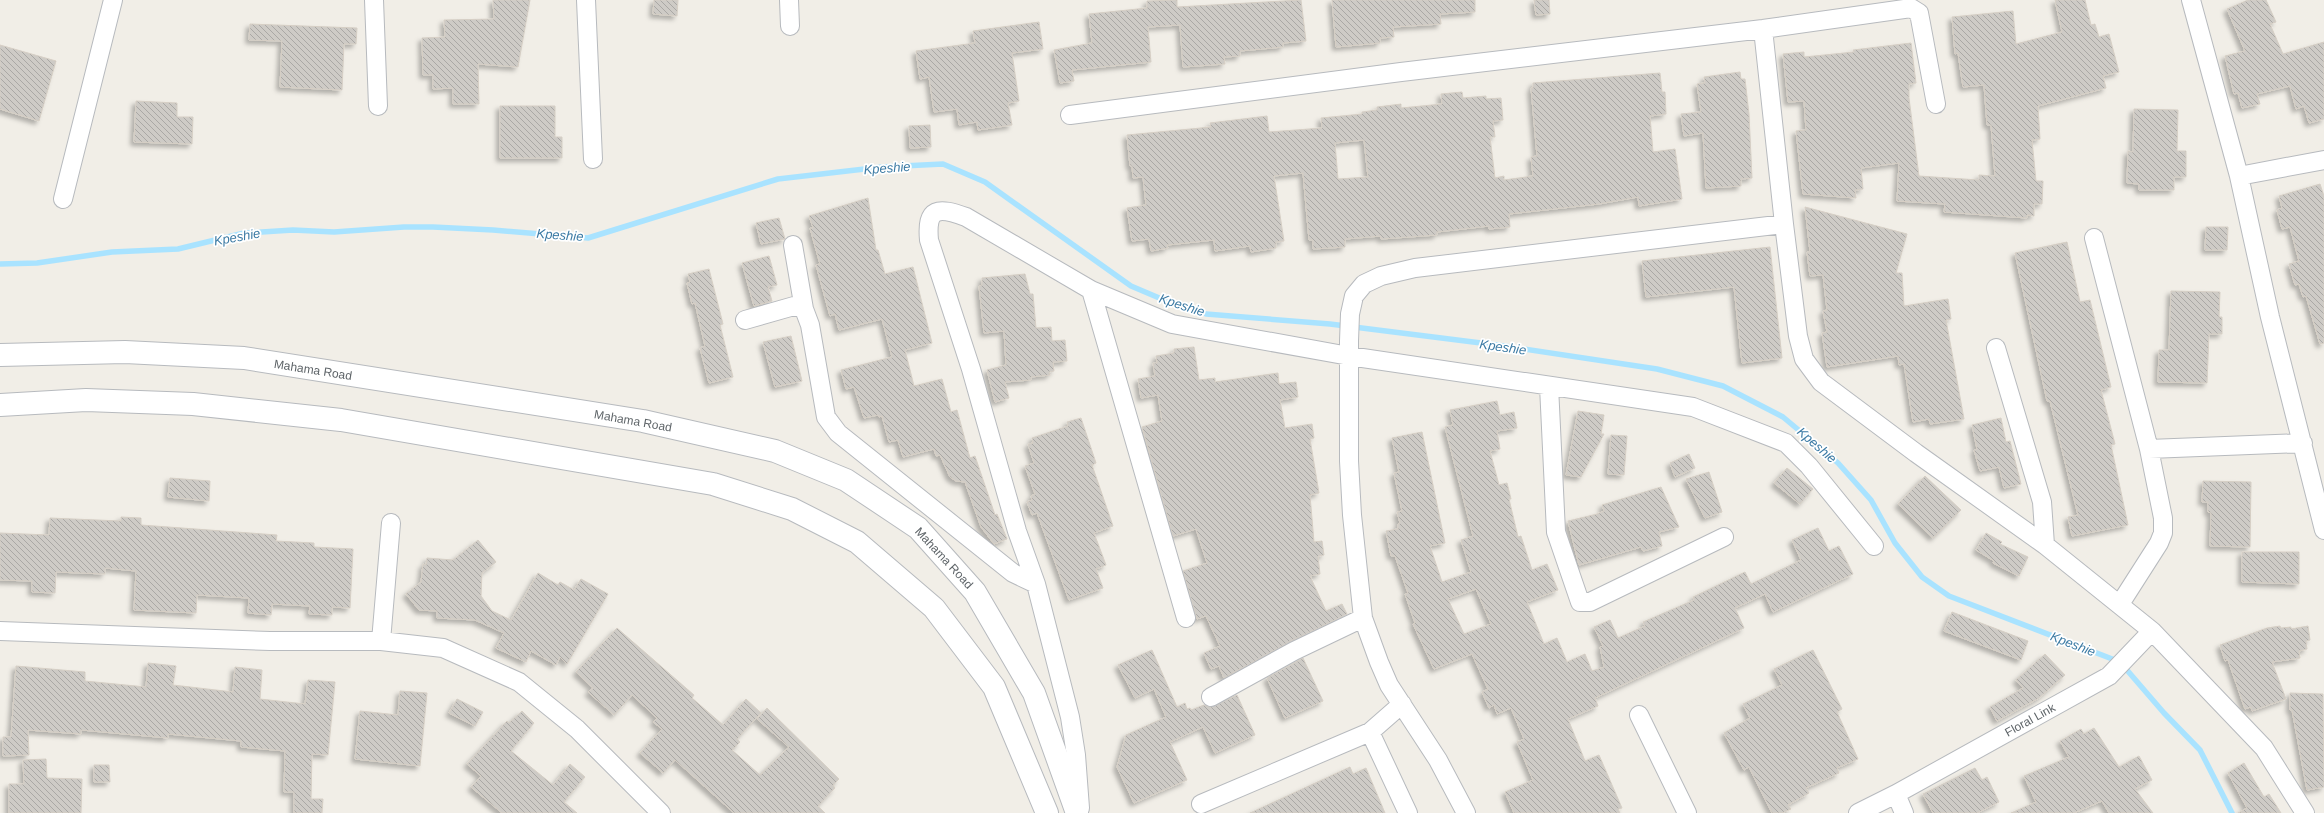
<svg xmlns="http://www.w3.org/2000/svg" width="2324" height="813" viewBox="0 0 2324 813" font-family="Arial,sans-serif">
<style>
.lines{fill:none;stroke-linecap:round;stroke-linejoin:round}
.stream{stroke:#a9e3ff;stroke-width:5.5}
.building{fill:url(#building-back-hatch);stroke:#d6cfc5;fill-rule:evenodd;filter:url(#shadow)}
.minor-casing{stroke:#b7babe;stroke-width:20}
.tertiary-casing{stroke:#b7babe;stroke-width:24}
.minor{stroke:#fff;stroke-width:18}
.tertiary{stroke:#fff;stroke-width:22}
.labels{text-anchor:middle;dominant-baseline:central;stroke-width:3.5;stroke-linejoin:round;paint-order:stroke}
.street-label{font-size:12px;fill:#5e6468;stroke:#fff}
.water-label{font-size:13px;font-style:italic;fill:#3b7aa4;stroke:#fff}
</style>
<defs>
<pattern id="building-back-hatch" width="6" height="6" patternUnits="userSpaceOnUse"><rect width="6" height="6" fill="#cecbc6"/><path d="M-1 5l2 2M0 0l6 6M5-1l2 2" fill="none" stroke="#aaa8a5"/></pattern>
<filter id="shadow"><feDropShadow dx="-3.5" dy="3.5" stdDeviation="2" flood-color="#0004"/></filter>
</defs>
<rect width="100%" height="100%" fill="#f1eee7"/>
<g class="lines">
<path class="stream" d="M 0,264 L 37,263 L 112,252 L 178,249 L 244,233 L 293,230 L 334,232 L 404,227 L 433,227 L 493,230 L 588,238 L 778,179 L 882,167 L 943,164 L 985,182 L 1131,286 L 1164,300 L 1206,314 L 1330,324 L 1497,345 L 1657,369 L 1723,386 L 1783,417 L 1838,463 L 1871,500 L 1895,543 L 1922,577 L 1949,596 L 2120,662 L 2164,713 L 2200,750 L 2232,813"/>
</g>
<path class="building" d="M 493,0 L 530,0 L 518,67 L 478,64 L 479,104 L 453,104 L 453,88 L 433,89 L 433,75 L 423,75 L 422,38 L 445,37 L 444,20 L 494,19 Z
M 654,0 L 678,0 L 677,16 L 653,14 Z
M 1177,0 L 1177,7 L 1301,0 L 1306,41 L 1283,43 L 1283,47 L 1240,51 L 1240,56 L 1224,57 L 1225,64 L 1183,67 L 1180,25 L 1148,27 L 1151,62 L 1072,70 L 1074,81 L 1060,83 L 1054,50 L 1092,43 L 1089,14 L 1147,8 L 1147,1 Z
M 1332,0 L 1475,0 L 1475,12 L 1440,14 L 1441,24 L 1393,27 L 1394,37 L 1380,38 L 1380,43 L 1336,47 Z
M 1534,0 L 1549,0 L 1550,14 L 1536,15 Z
M 2055,0 L 2085,0 L 2091,25 L 2095,24 L 2099,37 L 2109,34 L 2119,72 L 2103,76 L 2106,88 L 2038,106 L 2040,139 L 2032,140 L 2036,181 L 2043,181 L 2042,204 L 2034,204 L 2034,216 L 2027,215 L 2027,218 L 1944,212 L 1945,204 L 1897,201 L 1899,163 L 1861,168 L 1863,189 L 1855,190 L 1856,198 L 1803,194 L 1796,131 L 1806,130 L 1804,101 L 1788,102 L 1783,54 L 1804,52 L 1804,57 L 1854,52 L 1853,50 L 1911,43 L 1916,83 L 1909,84 L 1909,98 L 1919,176 L 1979,180 L 1979,175 L 1995,176 L 1991,125 L 1987,125 L 1984,85 L 1963,87 L 1958,53 L 1955,54 L 1952,17 L 2013,11 L 2016,44 L 2062,32 Z
M 2248,0 L 2266,0 L 2276,22 L 2270,24 L 2283,54 L 2324,42 L 2324,119 L 2309,123 L 2304,106 L 2296,109 L 2290,86 L 2257,94 L 2260,104 L 2242,108 L 2238,93 L 2234,94 L 2225,56 L 2245,51 L 2227,9 Z
M 1039,22 L 1043,49 L 1012,53 L 1019,101 L 1008,103 L 1012,125 L 978,130 L 977,122 L 959,125 L 957,109 L 934,112 L 929,77 L 920,79 L 916,51 L 975,43 L 973,31 Z
M 250,24 L 357,28 L 356,44 L 344,44 L 342,90 L 280,87 L 282,41 L 249,40 Z
M 0,45 L 56,61 L 39,121 L 0,109 Z
M 1740,72 L 1741,79 L 1745,79 L 1749,114 L 1752,178 L 1741,179 L 1741,186 L 1706,188 L 1703,133 L 1684,136 L 1681,114 L 1701,112 L 1697,84 L 1705,83 L 1704,77 Z
M 1660,73 L 1662,92 L 1665,92 L 1666,114 L 1650,116 L 1653,152 L 1675,149 L 1682,199 L 1639,206 L 1638,197 L 1599,204 L 1509,214 L 1510,227 L 1489,229 L 1489,226 L 1437,232 L 1437,235 L 1381,239 L 1381,236 L 1345,239 L 1345,247 L 1313,249 L 1313,240 L 1309,240 L 1303,173 L 1274,176 L 1284,241 L 1276,242 L 1276,248 L 1251,252 L 1250,246 L 1215,251 L 1214,240 L 1167,245 L 1168,248 L 1151,251 L 1149,239 L 1132,241 L 1127,208 L 1146,205 L 1143,177 L 1133,178 L 1132,166 L 1130,166 L 1127,135 L 1211,127 L 1210,123 L 1267,116 L 1269,132 L 1322,128 L 1321,118 L 1362,114 L 1362,112 L 1377,110 L 1377,107 L 1401,104 L 1401,108 L 1442,104 L 1441,94 L 1462,92 L 1463,98 L 1486,96 L 1486,99 L 1501,98 L 1503,120 L 1493,121 L 1495,137 L 1490,137 L 1495,178 L 1504,176 L 1504,180 L 1533,176 L 1531,157 L 1537,156 L 1531,88 L 1533,88 L 1533,83 ZM 1364,140 L 1368,177 L 1338,179 L 1335,143 Z
M 136,101 L 177,103 L 177,117 L 193,117 L 192,144 L 134,142 Z
M 500,106 L 555,106 L 555,137 L 562,137 L 562,158 L 500,158 Z
M 2134,109 L 2178,110 L 2177,151 L 2186,151 L 2186,177 L 2174,177 L 2174,190 L 2139,190 L 2139,184 L 2127,183 L 2128,151 L 2133,152 Z
M 930,125 L 931,147 L 910,148 L 909,126 Z
M 2320,184 L 2324,196 L 2324,343 L 2320,344 L 2306,296 L 2303,297 L 2299,284 L 2295,285 L 2289,264 L 2299,261 L 2290,227 L 2282,229 L 2277,210 L 2282,208 L 2279,196 Z
M 868,198 L 876,250 L 878,250 L 885,274 L 913,267 L 932,343 L 905,350 L 914,386 L 942,379 L 951,412 L 957,410 L 970,458 L 975,456 L 995,515 L 997,514 L 1007,539 L 994,544 L 981,527 L 965,482 L 956,481 L 950,477 L 940,455 L 936,456 L 934,449 L 903,457 L 898,440 L 889,442 L 882,416 L 879,417 L 878,415 L 864,418 L 854,387 L 846,389 L 841,370 L 892,357 L 882,319 L 839,330 L 835,314 L 830,316 L 816,265 L 820,264 L 810,228 L 813,228 L 809,216 Z
M 1805,207 L 1907,234 L 1896,273 L 1902,273 L 1904,306 L 1948,299 L 1951,319 L 1946,320 L 1964,419 L 1930,424 L 1929,419 L 1913,422 L 1904,364 L 1899,365 L 1898,356 L 1827,367 L 1822,333 L 1827,332 L 1823,311 L 1827,310 L 1823,275 L 1810,276 L 1807,252 L 1810,252 Z
M 779,218 L 785,239 L 761,244 L 756,223 Z
M 2206,227 L 2228,227 L 2227,250 L 2205,250 Z
M 2067,242 L 2080,302 L 2090,300 L 2111,387 L 2101,390 L 2115,444 L 2111,445 L 2128,525 L 2072,536 L 2068,517 L 2078,515 L 2050,401 L 2047,401 L 2015,253 Z
M 1770,247 L 1782,358 L 1742,363 L 1734,287 L 1646,297 L 1642,261 Z
M 769,256 L 777,285 L 768,287 L 772,301 L 754,306 L 742,263 Z
M 709,269 L 723,324 L 720,325 L 733,377 L 709,383 L 700,348 L 705,346 L 695,303 L 692,304 L 687,283 L 690,282 L 688,274 Z
M 1025,274 L 1030,294 L 1033,294 L 1036,328 L 1051,327 L 1052,341 L 1065,340 L 1067,361 L 1053,362 L 1054,371 L 1049,372 L 1050,375 L 1031,377 L 1031,380 L 1005,382 L 1009,398 L 995,402 L 987,370 L 1006,365 L 1004,331 L 984,333 L 979,286 L 982,285 L 982,278 Z
M 2171,291 L 2220,292 L 2219,317 L 2222,317 L 2222,334 L 2209,334 L 2207,383 L 2158,382 L 2159,350 L 2169,350 Z
M 791,336 L 802,381 L 775,387 L 763,342 Z
M 1194,347 L 1199,380 L 1215,378 L 1215,382 L 1278,373 L 1279,384 L 1296,382 L 1298,397 L 1280,400 L 1285,428 L 1312,424 L 1314,438 L 1310,439 L 1319,493 L 1310,495 L 1314,542 L 1322,541 L 1324,555 L 1318,556 L 1320,574 L 1310,576 L 1326,611 L 1342,604 L 1347,614 L 1289,642 L 1224,678 L 1219,666 L 1211,669 L 1204,653 L 1220,646 L 1206,616 L 1197,619 L 1183,571 L 1207,563 L 1196,529 L 1173,536 L 1142,427 L 1162,421 L 1158,395 L 1141,398 L 1138,379 L 1155,376 L 1153,363 L 1157,363 L 1156,356 L 1174,353 L 1174,349 Z
M 1497,401 L 1500,415 L 1514,412 L 1517,428 L 1497,431 L 1500,449 L 1490,451 L 1499,485 L 1507,483 L 1511,499 L 1509,499 L 1518,537 L 1521,536 L 1532,570 L 1547,564 L 1558,590 L 1527,602 L 1544,644 L 1557,638 L 1567,662 L 1585,654 L 1592,671 L 1604,667 L 1600,647 L 1603,646 L 1594,627 L 1610,620 L 1618,638 L 1645,626 L 1643,622 L 1694,600 L 1693,597 L 1745,572 L 1751,584 L 1801,560 L 1792,540 L 1818,528 L 1829,551 L 1839,546 L 1853,574 L 1773,612 L 1765,594 L 1735,608 L 1744,628 L 1595,698 L 1598,706 L 1568,719 L 1585,761 L 1599,755 L 1622,808 L 1618,809 L 1620,813 L 1514,813 L 1505,792 L 1533,780 L 1517,742 L 1524,739 L 1511,708 L 1497,714 L 1494,705 L 1489,708 L 1482,692 L 1488,689 L 1472,654 L 1434,669 L 1413,624 L 1415,623 L 1405,594 L 1408,593 L 1395,556 L 1391,556 L 1386,531 L 1398,529 L 1398,524 L 1400,523 L 1397,512 L 1402,511 L 1394,473 L 1399,472 L 1392,438 L 1422,432 L 1445,543 L 1430,546 L 1442,582 L 1471,572 L 1461,540 L 1473,536 L 1445,427 L 1453,425 L 1450,410 ZM 1476,589 L 1491,624 L 1464,634 L 1448,599 Z
M 1578,411 L 1604,415 L 1601,434 L 1604,434 L 1581,477 L 1566,475 Z
M 1081,418 L 1096,463 L 1092,465 L 1113,526 L 1094,533 L 1106,565 L 1096,569 L 1103,588 L 1069,600 L 1037,513 L 1032,515 L 1027,502 L 1032,500 L 1031,496 L 1035,494 L 1025,466 L 1034,463 L 1028,444 L 1033,443 L 1032,438 L 1068,426 L 1067,422 Z
M 2001,418 L 2006,442 L 2010,441 L 2021,484 L 2004,488 L 1999,467 L 1980,471 L 1974,450 L 1977,449 L 1972,425 Z
M 1611,435 L 1627,436 L 1624,475 L 1608,474 Z
M 1689,454 L 1695,468 L 1675,477 L 1670,463 Z
M 1787,468 L 1813,489 L 1800,504 L 1774,483 Z
M 1709,472 L 1722,512 L 1705,518 L 1686,479 Z
M 1925,476 L 1961,510 L 1933,538 L 1898,504 Z
M 170,478 L 210,481 L 209,501 L 168,497 Z
M 2203,481 L 2251,482 L 2250,547 L 2210,546 L 2211,513 L 2208,512 L 2208,502 L 2202,502 Z
M 1661,487 L 1679,527 L 1659,532 L 1662,546 L 1643,551 L 1641,547 L 1579,565 L 1568,521 L 1597,514 L 1604,511 L 1602,505 Z
M 121,517 L 141,518 L 141,525 L 277,535 L 276,541 L 314,543 L 314,547 L 353,549 L 350,608 L 332,607 L 332,615 L 309,614 L 310,606 L 272,604 L 271,615 L 248,613 L 249,598 L 197,595 L 196,613 L 134,610 L 136,571 L 105,568 L 105,574 L 56,572 L 55,593 L 32,592 L 32,581 L 0,580 L 0,533 L 49,535 L 50,518 L 121,521 Z
M 1986,533 L 2002,542 L 2000,544 L 2028,557 L 2019,576 L 1993,563 L 1994,561 L 1976,550 Z
M 478,540 L 496,562 L 482,573 L 481,596 L 492,611 L 511,620 L 538,573 L 558,585 L 560,582 L 574,590 L 581,579 L 608,594 L 567,664 L 560,657 L 556,665 L 531,651 L 526,662 L 496,648 L 504,633 L 475,620 L 437,618 L 437,611 L 419,610 L 406,594 L 421,582 L 423,564 L 426,565 L 427,558 L 453,560 Z
M 2242,552 L 2299,552 L 2299,584 L 2242,582 Z
M 1952,612 L 2028,641 L 2021,660 L 1944,631 Z
M 2280,626 L 2281,628 L 2291,627 L 2291,629 L 2308,626 L 2310,640 L 2306,641 L 2307,649 L 2299,651 L 2300,658 L 2272,662 L 2286,699 L 2252,711 L 2251,707 L 2245,709 L 2228,660 L 2225,661 L 2220,645 L 2267,628 Z
M 617,628 L 694,695 L 692,698 L 723,725 L 746,699 L 761,713 L 737,739 L 740,742 L 732,750 L 760,775 L 789,747 L 757,719 L 767,708 L 839,779 L 833,785 L 835,788 L 818,806 L 825,813 L 734,813 L 675,760 L 663,773 L 640,753 L 662,729 L 653,722 L 657,718 L 632,695 L 614,715 L 588,692 L 593,688 L 576,672 Z
M 1152,650 L 1177,707 L 1185,703 L 1187,709 L 1190,708 L 1191,710 L 1204,705 L 1211,707 L 1237,695 L 1255,735 L 1215,753 L 1203,727 L 1170,742 L 1187,780 L 1134,803 L 1117,767 L 1126,735 L 1166,717 L 1154,689 L 1135,698 L 1118,665 Z
M 1813,650 L 1842,709 L 1837,712 L 1858,759 L 1837,768 L 1839,773 L 1806,788 L 1809,793 L 1788,805 L 1791,809 L 1782,813 L 1772,813 L 1749,767 L 1744,770 L 1724,733 L 1750,718 L 1743,704 L 1782,685 L 1774,669 Z
M 2045,654 L 2065,675 L 2039,698 L 1997,721 L 1990,707 L 2023,688 L 2016,680 Z
M 1303,658 L 1323,701 L 1285,718 L 1267,678 Z
M 148,663 L 176,666 L 173,685 L 233,692 L 235,667 L 262,670 L 260,699 L 305,704 L 308,680 L 335,682 L 328,755 L 312,754 L 311,799 L 323,799 L 322,813 L 294,813 L 294,792 L 284,792 L 285,751 L 241,747 L 241,741 L 168,734 L 168,738 L 81,730 L 81,734 L 28,730 L 29,755 L 3,756 L 3,737 L 11,737 L 16,666 L 85,672 L 85,681 L 146,687 Z
M 400,691 L 427,693 L 420,766 L 355,759 L 360,711 L 398,715 Z
M 2290,693 L 2323,694 L 2324,787 L 2307,790 L 2292,710 L 2290,710 Z
M 457,699 L 483,712 L 475,726 L 449,713 Z
M 522,711 L 534,723 L 511,751 L 553,785 L 570,764 L 585,777 L 564,802 L 577,813 L 502,813 L 471,787 L 481,776 L 467,764 L 507,721 L 509,723 Z
M 2094,728 L 2119,767 L 2139,756 L 2152,780 L 2135,789 L 2153,813 L 2109,813 L 2102,801 L 2074,813 L 2011,813 L 2036,802 L 2024,776 L 2069,757 L 2060,741 L 2081,729 L 2084,734 Z
M 46,759 L 47,778 L 82,779 L 81,813 L 9,813 L 9,784 L 24,784 L 23,760 Z
M 2244,763 L 2264,797 L 2269,794 L 2281,813 L 2238,813 L 2247,808 L 2228,773 Z
M 94,765 L 109,765 L 110,782 L 94,782 Z
M 1350,767 L 1353,774 L 1366,768 L 1385,813 L 1250,813 Z
M 1975,768 L 1982,780 L 1987,777 L 1999,802 L 1977,813 L 1933,813 L 1923,794 Z"/>
<g class="lines">
<g class="minor-casing">
<path id="minor" d="M 374,0 L 378,106
M 586,0 L 593,159
M 789,0 L 790,26
M 2191,0 L 2239,176 L 2270,317 L 2324,530
M 1763,29 L 1784,224 L 1798,336 L 1804,359 L 1821,382 L 1916,453 L 2045,545 L 2152,631 L 2264,748 L 2305,813
M 1070,115 L 1401,72 L 1763,29 L 1911,8 L 1919,13 L 1936,104
M 2239,176 L 2324,160
M 63,199 L 113,0
M 2094,238 L 2149,449 L 2163,518 L 2163,533 L 2159,543 L 2120,604
M 793,245 L 804,309
M 1091,290 L 1186,618
M 745,320 L 794,306 L 804,309 L 810,325 L 826,417 L 838,433 L 1013,573 L 1036,584
M 1996,348 L 2042,502 L 2045,545
M 1549,386 L 1556,532 L 1580,602 L 1590,602 L 1724,537
M 2149,449 L 2303,443
M 0,631 L 270,641 L 381,641 L 443,648 L 519,682 L 577,729 L 661,813
M 381,641 L 391,523
M 1211,697 L 1294,651 L 1363,618
M 1639,715 L 1687,813
M 1370,732 L 1402,704
M 1896,794 L 2109,676 L 2152,631
M 1201,804 L 1370,732 L 1408,813
M 1080,808 L 1076,755 L 1070,717 L 1036,584 L 1017,531 L 971,369 L 929,240 C 926,207 938,207 966,217 L 1091,290 L 1172,324 L 1349,356 L 1693,407 L 1786,443 L 1809,466 L 1874,546
M 1466,813 L 1438,760 L 1389,685 L 1379,662 L 1363,618 L 1352,515 L 1349,461 L 1349,341 L 1350,314 L 1354,296 L 1364,284 L 1381,276 L 1415,268 L 1784,224
M 1858,813 L 1896,794 L 1904,813"/>
</g>
<g class="tertiary-casing">
<path id="tertiary" d="M 0,355 L 125,352 L 244,358 L 643,421 L 775,451 L 846,480 L 918,528 L 975,592 L 1034,693 L 1077,813
M 0,405 L 86,400 L 193,404 L 341,420 L 713,484 L 792,509 L 857,542 L 934,608 L 994,687 L 1047,813"/>
</g>
<use href="#minor" class="minor"/>
<use href="#tertiary" class="tertiary"/>
</g>
<g class="labels">
<g class="street-label">
<text transform="translate(313 370) rotate(9)">Mahama Road</text>
<text transform="translate(633 421) rotate(10)">Mahama Road</text>
<text transform="translate(944 558) rotate(47)">Mahama Road</text>
<text transform="translate(2030 720) rotate(-29)">Floral Link</text>
</g>
<g class="water-label">
<text transform="translate(887 168) rotate(-4)">Kpeshie</text>
<text transform="translate(560 235) rotate(4)">Kpeshie</text>
<text transform="translate(237 237) rotate(-10)">Kpeshie</text>
<text transform="translate(1182 305) rotate(18)">Kpeshie</text>
<text transform="translate(1503 347) rotate(8)">Kpeshie</text>
<text transform="translate(1817 445) rotate(41)">Kpeshie</text>
<text transform="translate(2073 644) rotate(21)">Kpeshie</text>
</g>
</g>
</svg>
